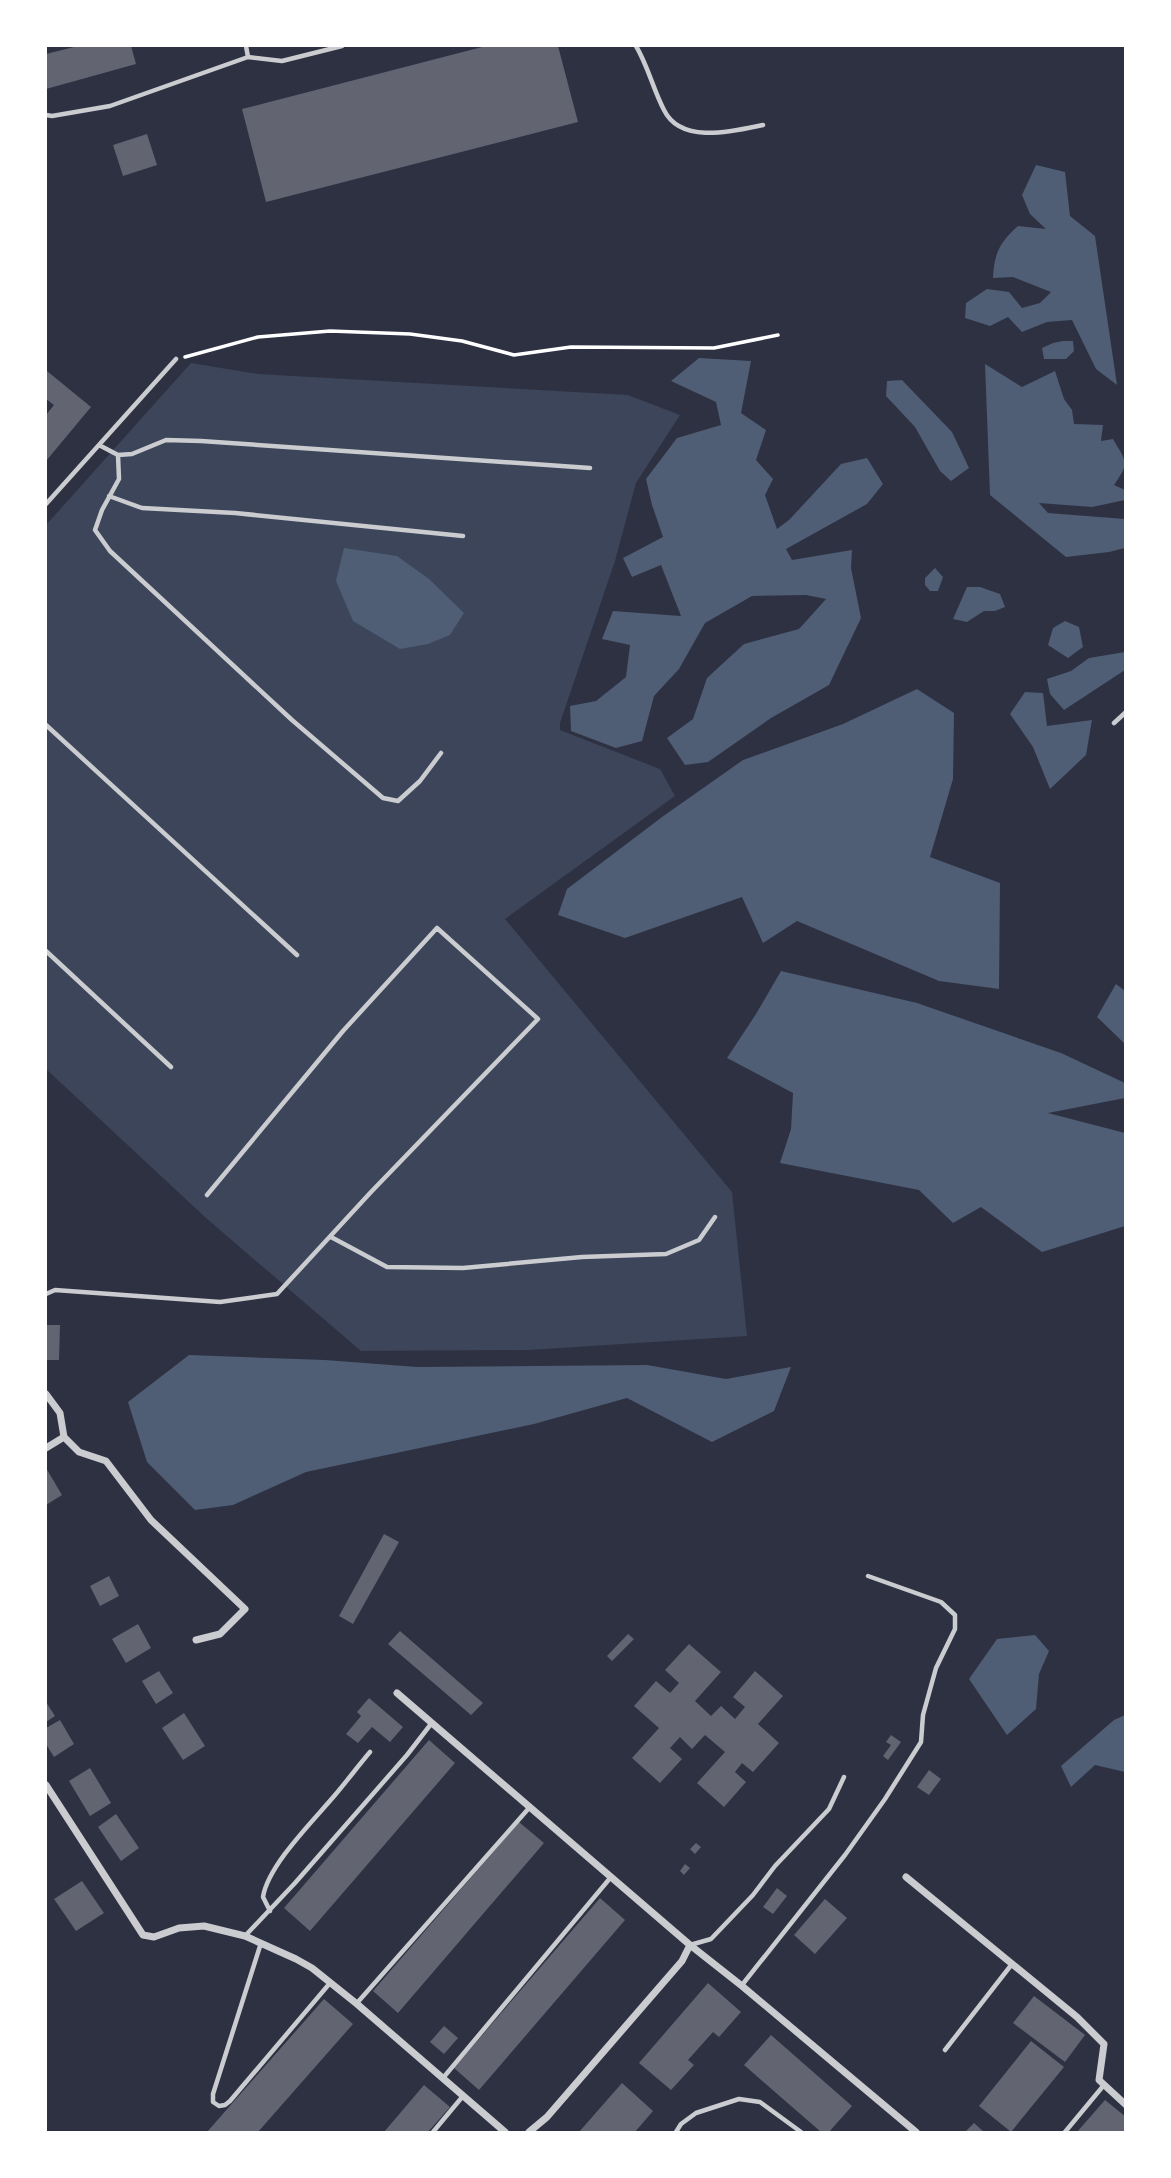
<svg xmlns="http://www.w3.org/2000/svg" width="1171" height="2178" viewBox="0 0 1171 2178" font-family="Raleway,sans-serif">
<style>
.green{fill:#3c4559}
.water{fill:#4f5d75}
.building{fill:#626471}
.lines{fill:none;stroke-linecap:round;stroke-linejoin:round}
.path{stroke:#fff;stroke-width:3.5}
.service{stroke:#caccd0;stroke-width:4.5}
.minor{stroke:#caccd0;stroke-width:7}
</style>
<rect width="100%" height="100%" fill="#2d3142"/>
<path class="green" d="M 191,363 L 258,374 L 628,395 L 680,415 L 636,483 L 615,561 L 560,723 L 560,730 L 660,769 L 675,796 L 505,919 L 732,1192 L 747,1336 L 529,1350 L 361,1351 L 206,1218 L 46,1069 L 46,525 Z"/>
<path class="water" d="M 1036,165 L 1065,172 L 1070,216 L 1095,236 L 1117,385 L 1096,369 L 1072,320 L 1047,322 L 1022,332 L 1008,317 L 990,326 L 965,318 L 966,303 L 987,289 L 1009,292 L 1022,308 L 1040,303 L 1051,292 L 1013,277 L 993,278 C 994,253 1000,242 1018,226 L 1046,229 L 1030,214 L 1022,195 Z
M 1063,341 L 1073,341 L 1074,351 L 1066,359 L 1044,359 L 1042,348 L 1053,343 Z
M 699,358 L 751,361 L 741,413 L 766,430 L 756,460 L 773,479 L 765,495 L 777,529 L 789,520 L 841,464 L 867,458 L 883,484 L 867,504 L 786,549 L 792,560 L 852,550 L 851,568 L 861,618 L 829,685 L 771,718 L 708,762 L 685,765 L 667,738 L 693,719 L 707,678 L 744,644 L 799,629 L 826,599 L 806,595 L 752,596 L 705,623 L 679,669 L 654,696 L 642,741 L 616,748 L 571,731 L 570,706 L 596,701 L 626,677 L 630,645 L 602,639 L 613,611 L 681,616 L 661,565 L 632,577 L 623,558 L 663,537 L 652,505 L 646,479 L 677,438 L 721,425 L 716,402 L 671,381 Z
M 985,364 L 1022,387 L 1055,371 L 1064,399 L 1072,410 L 1074,424 L 1103,425 L 1101,441 L 1113,439 C 1127,463 1130,462 1114,485 L 1125,490 L 1125,500 L 1092,507 L 1039,503 L 1048,513 L 1125,519 L 1125,548 L 1109,552 L 1066,557 L 990,495 Z
M 902,380 L 952,432 L 969,468 L 951,481 L 940,471 L 915,427 L 886,396 L 887,381 Z
M 344,548 L 397,556 L 429,579 L 464,613 L 450,635 L 428,644 L 400,649 L 353,621 L 336,581 Z
M 935,568 L 943,577 L 938,591 L 930,591 L 925,585 L 925,578 Z
M 967,587 L 980,587 L 1000,594 L 1005,607 L 995,611 L 984,611 L 967,622 L 953,619 Z
M 1065,621 L 1079,627 L 1083,647 L 1068,658 L 1048,645 L 1053,628 Z
M 1125,652 L 1125,670 L 1064,710 L 1050,694 L 1047,679 L 1071,671 L 1089,658 Z
M 917,689 L 954,713 L 953,779 L 930,857 L 1000,883 L 999,989 L 939,981 L 797,921 L 763,943 L 742,897 L 625,938 L 558,915 L 567,889 L 662,817 L 743,760 L 843,724 Z
M 1025,692 L 1043,693 L 1047,726 L 1092,720 L 1086,755 L 1050,789 L 1033,747 L 1010,714 Z
M 781,971 L 917,1003 L 1061,1053 L 1125,1083 L 1125,1098 L 1048,1113 L 1125,1133 L 1125,1226 L 1042,1252 L 981,1207 L 953,1223 L 919,1190 L 780,1163 L 791,1129 L 793,1093 L 727,1058 L 756,1014 Z
M 1116,984 L 1125,991 L 1125,1044 L 1097,1017 Z
M 189,1355 L 325,1360 L 417,1367 L 647,1365 L 726,1379 L 791,1367 L 774,1411 L 712,1442 L 627,1398 L 534,1424 L 306,1472 L 233,1505 L 195,1510 L 147,1462 L 128,1402 Z
M 1035,1635 L 1049,1651 L 1039,1674 L 1036,1709 L 1007,1735 L 969,1679 L 997,1639 Z
M 1125,1715 L 1125,1772 L 1095,1765 L 1071,1787 L 1061,1766 L 1114,1720 Z"/>
<path class="building" d="M 78,46 L 131,46 L 136,64 L 46,89 L 46,54 Z
M 486,46 L 558,46 L 578,122 L 266,202 L 242,109 Z
M 147,134 L 157,165 L 123,176 L 113,145 Z
M 47,371 L 91,407 L 46,461 L 46,415 L 54,405 L 46,399 L 46,373 Z
M 46,1325 L 60,1325 L 59,1360 L 46,1360 Z
M 46,1468 L 62,1495 L 46,1505 Z
M 384,1534 L 399,1542 L 353,1624 L 339,1616 Z
M 109,1576 L 119,1596 L 100,1606 L 90,1586 Z
M 138,1624 L 151,1648 L 126,1663 L 112,1639 Z
M 400,1631 L 483,1703 L 471,1715 L 388,1644 Z
M 628,1634 L 634,1639 L 612,1661 L 607,1656 Z
M 689,1644 L 721,1672 L 695,1701 L 711,1716 L 721,1706 L 735,1719 L 745,1707 L 733,1697 L 755,1671 L 783,1696 L 758,1724 L 779,1743 L 753,1772 L 742,1763 L 735,1772 L 746,1782 L 724,1807 L 697,1783 L 725,1752 L 705,1735 L 692,1749 L 680,1737 L 670,1748 L 682,1759 L 660,1783 L 632,1758 L 659,1728 L 634,1706 L 656,1681 L 670,1693 L 679,1683 L 665,1670 Z
M 159,1671 L 173,1693 L 156,1704 L 142,1681 Z
M 369,1698 L 403,1727 L 390,1742 L 372,1727 L 358,1743 L 346,1734 L 361,1716 L 357,1712 Z
M 46,1702 L 55,1716 L 46,1722 Z
M 184,1713 L 205,1746 L 183,1760 L 162,1728 Z
M 60,1720 L 74,1744 L 54,1757 L 46,1744 L 46,1728 Z
M 891,1735 L 901,1742 L 888,1760 L 883,1756 L 891,1745 L 886,1742 Z
M 429,1740 L 455,1763 L 310,1931 L 284,1908 Z
M 90,1768 L 111,1803 L 90,1816 L 69,1781 Z
M 929,1770 L 941,1779 L 929,1795 L 917,1787 Z
M 116,1814 L 139,1848 L 121,1861 L 98,1827 Z
M 519,1822 L 544,1843 L 398,2013 L 373,1991 Z
M 696,1843 L 701,1847 L 695,1854 L 690,1849 Z
M 685,1864 L 690,1868 L 684,1875 L 680,1871 Z
M 82,1881 L 104,1913 L 76,1931 L 54,1899 Z
M 777,1888 L 787,1896 L 773,1914 L 763,1907 Z
M 600,1898 L 625,1920 L 479,2090 L 454,2068 Z
M 825,1899 L 847,1918 L 815,1954 L 794,1935 Z
M 708,1983 L 741,2012 L 719,2037 L 713,2032 L 688,2060 L 694,2065 L 671,2090 L 639,2063 Z
M 1034,1996 L 1085,2035 L 1065,2062 L 1013,2023 Z
M 324,1999 L 353,2024 L 258,2132 L 207,2132 Z
M 444,2026 L 458,2038 L 444,2054 L 430,2042 Z
M 771,2035 L 852,2106 L 829,2132 L 821,2132 L 744,2065 Z
M 1031,2041 L 1064,2067 L 1011,2132 L 979,2106 Z
M 622,2083 L 653,2111 L 635,2132 L 579,2132 Z
M 424,2085 L 450,2107 L 428,2132 L 384,2132 Z
M 1105,2100 L 1126,2117 L 1125,2132 L 1077,2132 Z
M 974,2123 L 984,2132 L 965,2132 Z"/>
<g class="lines">
<path class="path" d="M 185,357 L 258,337 L 330,331 L 410,334 L 462,341 L 514,355 L 571,347 L 714,348 L 778,335"/>
<path class="service" d="M 636,46 C 648,66 653,89 664,110 C 681,145 734,131 763,125
M 248,57 L 282,61 L 342,46
M 46,115 L 52,116 L 110,106 L 248,57 L 246,46
M 99,445 L 118,455 L 119,479 L 102,510 L 95,530 L 110,551 L 292,720 L 383,798 L 398,801 L 420,781 L 441,753
M 118,455 L 132,454 L 166,440 L 201,441 L 590,468
M 109,496 L 142,508 L 235,513 L 463,536
M 46,504 L 176,359
M 1114,723 L 1126,712
M 46,725 L 297,955
M 46,951 L 171,1067
M 331,1237 L 387,1267 L 463,1268 L 582,1257 L 666,1254 L 699,1240 L 715,1217
M 46,1294 L 55,1290 L 220,1302 L 277,1294 L 371,1192 L 538,1019 L 437,928 L 343,1031 L 207,1195
M 270,1911 L 263,1897 C 268,1865 314,1820 335,1795 C 347,1781 358,1766 370,1752
M 245,1936 L 295,1883 L 407,1755 L 431,1724
M 261,1943 L 213,2094 L 213,2102 L 219,2106 L 225,2105 L 230,2101 L 330,1983
M 690,1945 L 711,1939 L 753,1895 L 775,1866 L 829,1809 L 844,1777
M 742,1985 L 845,1855 L 885,1799 L 921,1742 L 923,1715 L 936,1668 L 955,1629 L 955,1615 L 941,1602 L 868,1576
M 357,2003 L 529,1808
M 945,2050 L 1012,1964
M 443,2078 L 611,1877
M 433,2132 L 463,2096
M 676,2132 L 681,2124 L 696,2113 L 739,2099 L 760,2102 L 801,2132
M 1065,2132 L 1104,2085"/>
<path class="minor" d="M 46,1394 L 60,1413 L 64,1437 L 79,1452 L 106,1461 L 151,1520 L 245,1609 L 220,1634 L 196,1640
M 46,1448 L 64,1437
M 397,1693 L 690,1945 L 742,1986 L 916,2132
M 46,1785 L 143,1935 L 154,1937 L 179,1928 L 204,1926 L 245,1936 L 296,1959 L 312,1968 L 357,2004 L 505,2132
M 906,1877 L 1077,2017 L 1104,2044 L 1099,2080 L 1126,2105
M 529,2132 L 547,2117 L 682,1961 L 690,1945"/>
</g>
<rect width="1171" height="2178" fill="none" stroke="#ffffff" stroke-width="94"/>
</svg>
